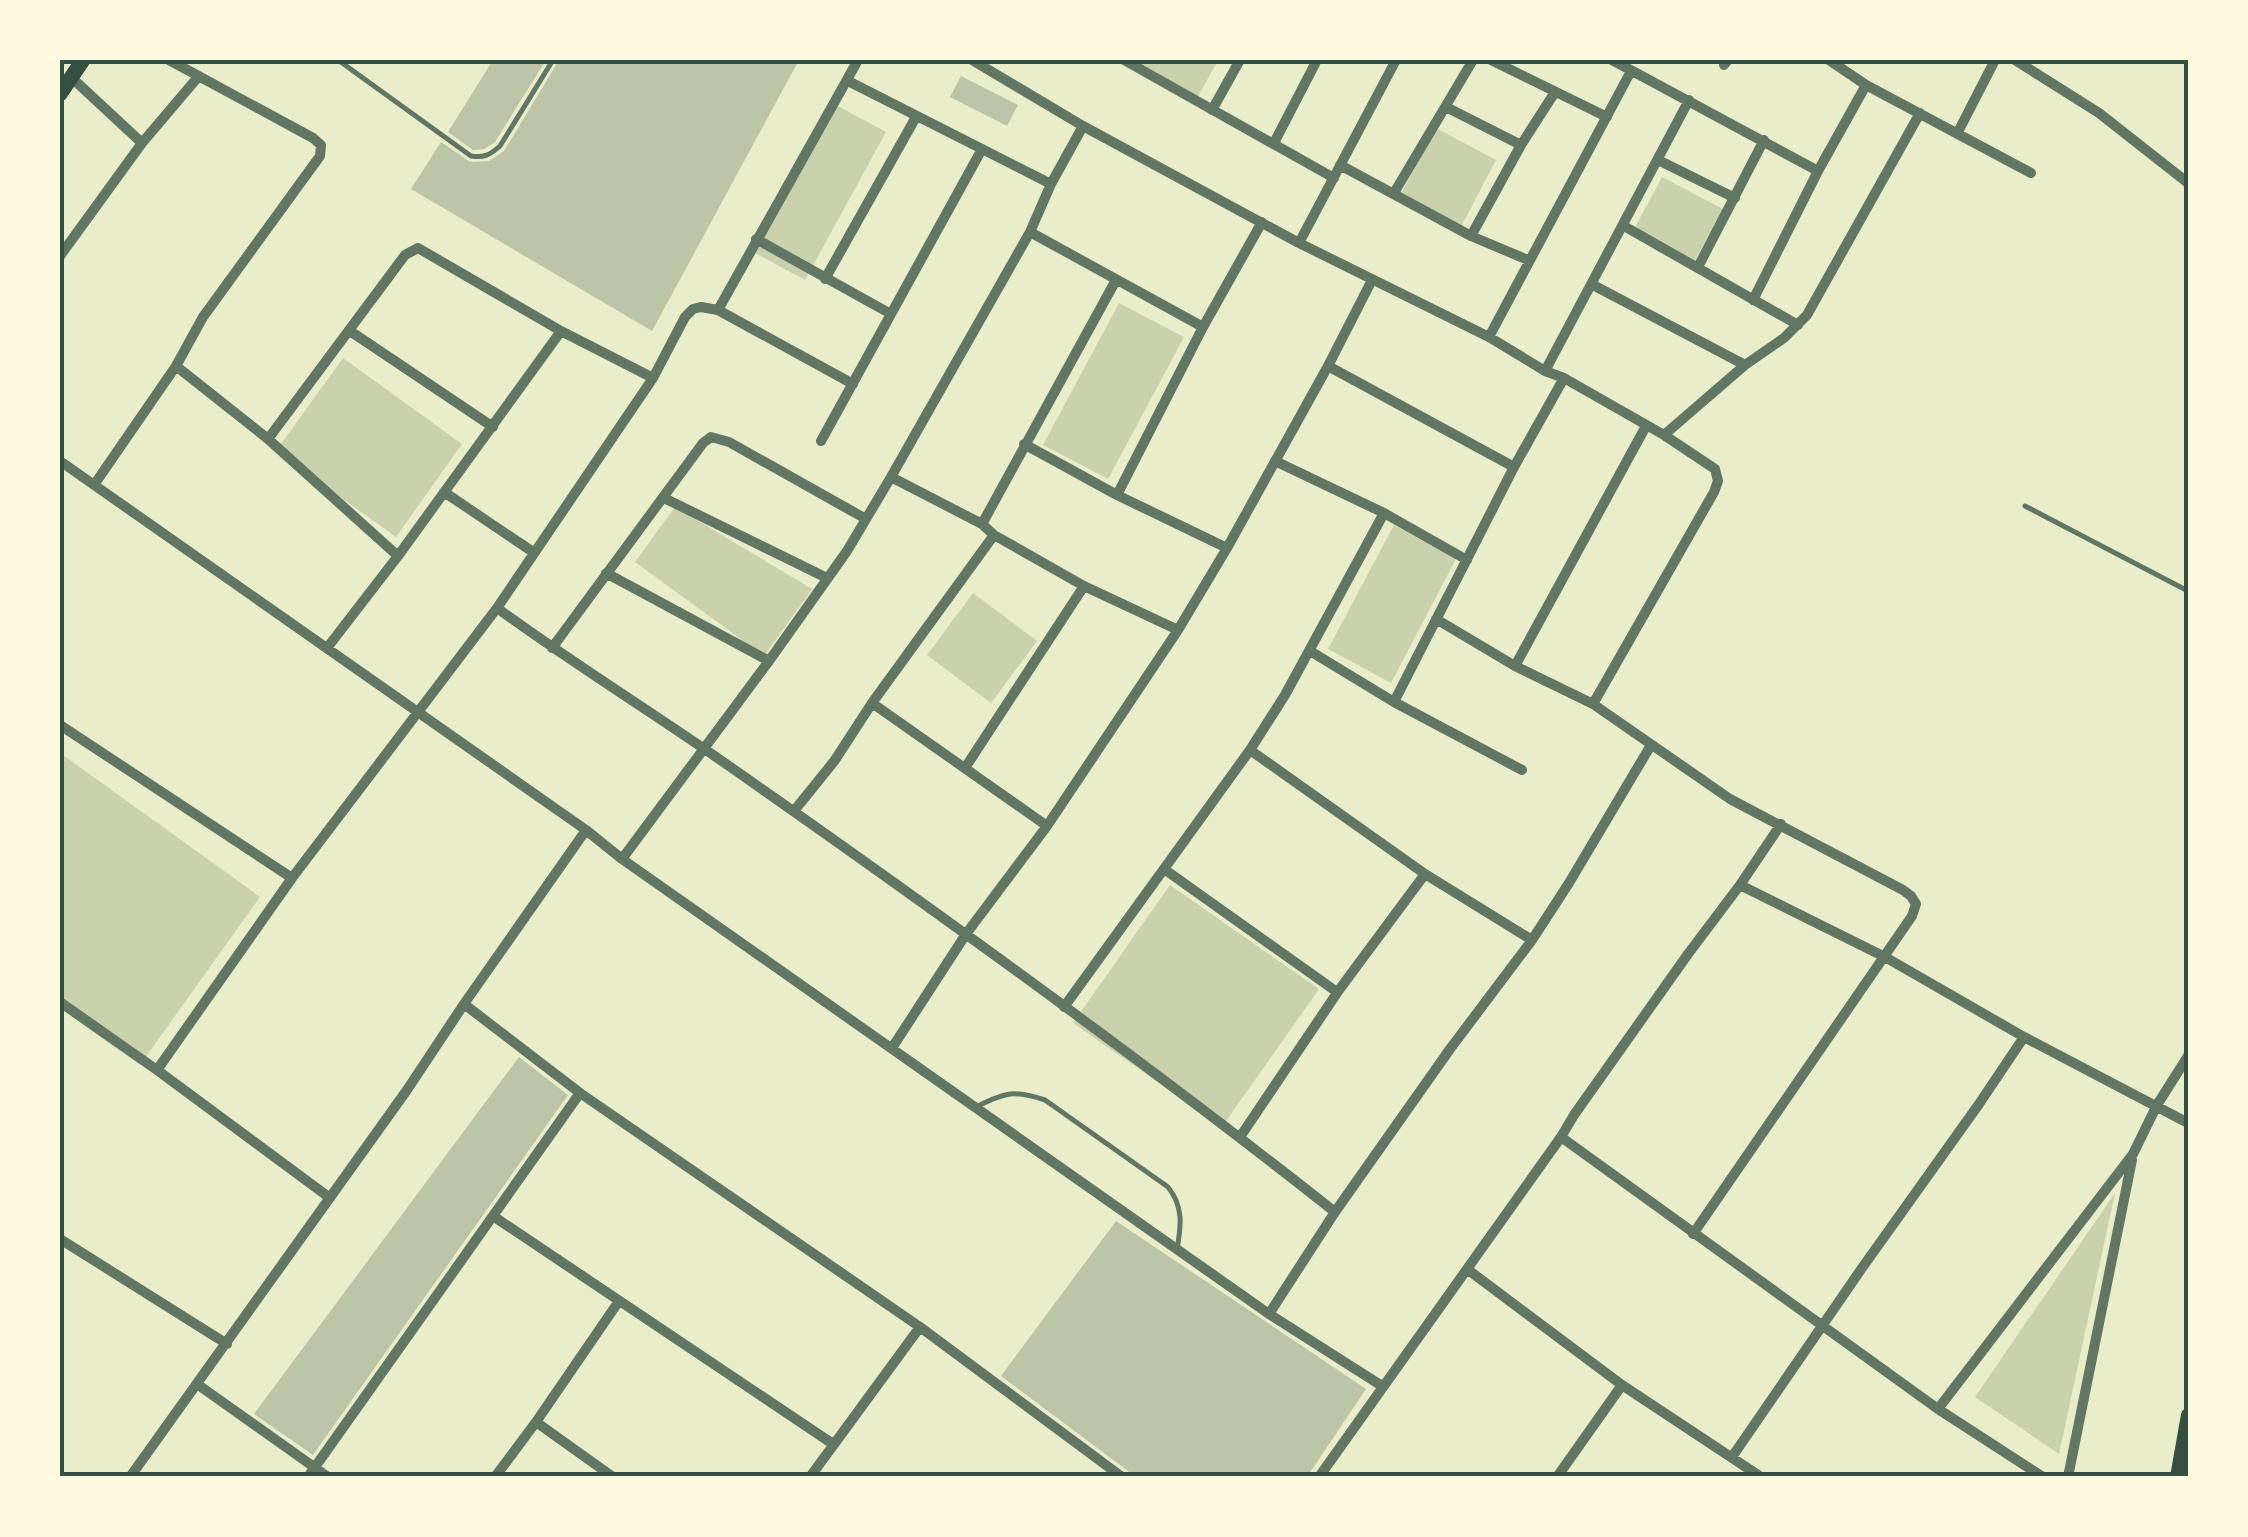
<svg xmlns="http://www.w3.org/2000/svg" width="2248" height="1537" viewBox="0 0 2248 1537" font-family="Cabin,sans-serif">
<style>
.green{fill:#cad2ad}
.building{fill:#bcc5a7}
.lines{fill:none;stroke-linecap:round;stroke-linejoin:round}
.service{stroke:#617663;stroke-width:5}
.minor{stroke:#617663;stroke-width:10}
.secondary{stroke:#344e41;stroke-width:14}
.trunk{stroke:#344e41;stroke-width:15}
.neatline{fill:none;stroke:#344e41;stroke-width:4}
</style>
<rect width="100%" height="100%" fill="#e9edc9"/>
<path class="green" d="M 1130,60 L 1218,60 L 1194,104 Z
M 836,105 L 886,132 L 805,280 L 755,253 Z
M 1436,128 L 1496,160 L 1461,227 L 1400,196 Z
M 1662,177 L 1723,209 L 1691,267 L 1631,235 Z
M 1119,303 L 1184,337 L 1108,479 L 1043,445 Z
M 343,358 L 462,444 L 396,537 L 276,451 Z
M 675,507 L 812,589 L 764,656 L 635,562 Z
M 1394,525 L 1456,559 L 1391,683 L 1328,649 Z
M 973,593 L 1037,641 L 991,703 L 927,655 Z
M 63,755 L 260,897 L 140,1065 L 60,1008 L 60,759 Z
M 1170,885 L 1319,989 L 1222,1127 L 1073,1023 Z
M 2115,1193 L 2059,1454 L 1975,1397 Z"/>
<path class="building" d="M 493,60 L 546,60 L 495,142 L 484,149 L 473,150 L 448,132 Z
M 559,60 L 799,60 L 652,331 L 411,189 L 441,142 L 470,162 L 489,161 L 504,151 Z
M 961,76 L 1018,105 L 1007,126 L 950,97 Z
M 519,1057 L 568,1095 L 313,1455 L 254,1414 Z
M 1116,1221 L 1366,1389 L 1307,1477 L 1136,1477 L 1001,1376 Z"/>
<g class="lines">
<path class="service" d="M 338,60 L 471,156 C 484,158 490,155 500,146 L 553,60
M 2025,506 L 2188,591
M 978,1106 C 1006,1092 1014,1090 1045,1100 L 1168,1187 C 1184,1207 1181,1226 1177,1250"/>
<path class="minor" d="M 972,60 L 1083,126 L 1299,243 L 1489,337 L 1545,371 L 1564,378 L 1664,435 L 1715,469 L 1718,481 L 1714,492 L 1593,704
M 1124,60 L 1334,178
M 1491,60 L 1607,117
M 1612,60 L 1818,171
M 1829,60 L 1866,85 L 2031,173
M 2015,60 L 2099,113 L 2188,183
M 1724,65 L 1728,60
M 72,78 L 142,143
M 848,81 L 1051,184
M 1446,107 L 1521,145
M 1212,110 L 1240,60
M 1958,132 L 1995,60
M 1274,143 L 1317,60
M 1658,160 L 1735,198
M 1340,165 L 1471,236 L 1528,260
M 1394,193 L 1473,60
M 1624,226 L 1798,325
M 1030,232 L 1203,327
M 1471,236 L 1521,145 L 1555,92
M 756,239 L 891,314
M 1299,243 L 1396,60
M 60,256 L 142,143 L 198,77
M 1698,267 L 1764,140
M 825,279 L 916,117
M 1593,285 L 1745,365
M 1753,300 L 1818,171 L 1866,85
M 718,310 L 858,60
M 350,331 L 493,427
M 1489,337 L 1631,71
M 176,366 L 268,439 L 398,556
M 1328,366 L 1514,467
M 1545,371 L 1689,100
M 1664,435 L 1745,365 L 1784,338 L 1807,315 L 1920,113
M 268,439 L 405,255 L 418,248 L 561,331 L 653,378
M 821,441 L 982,149
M 1024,444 L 1117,495 L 1227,548
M 60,461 L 586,830 L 622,859 L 1269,1314 L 1382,1386
M 1275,461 L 1384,513 L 1467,560
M 891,477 L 982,524 L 994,535 L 1084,586 L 1178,630
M 94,485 L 176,366 L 203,317 L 320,156 L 321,145 L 313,138 L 169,60
M 444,492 L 533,552
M 1117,495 L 1203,327 L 1262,222
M 664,498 L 827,578
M 982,524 L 1116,280
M 606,573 L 769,661
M 497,608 C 572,663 652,712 729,766 C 935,910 1139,1057 1335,1212
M 1436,619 L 1515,666 L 1593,704 L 1730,799 L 1903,890 L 1911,896 L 1916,904 L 1912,916 L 1693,1234
M 327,648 L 398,556 L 561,331
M 552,648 L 703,443 L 711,437 L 729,442 L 866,519
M 1310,651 L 1394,702 L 1522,770
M 1515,666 L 1646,426
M 1394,702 L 1514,467 L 1564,378
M 872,703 L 1047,826
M 60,725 L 292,878
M 1250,750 L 1425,874 L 1532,940
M 965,768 L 1084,586
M 794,811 L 835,760 L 872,703 L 994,535
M 622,859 L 769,661 L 847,551 L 891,477 L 1030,232 L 1051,184 L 1083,126
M 1164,869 L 1337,992
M 1740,885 L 1885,957 L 2024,1037 L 2188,1123
M 60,1002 L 157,1070 L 330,1198
M 464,1004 L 580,1093 L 920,1327 L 1122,1477
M 1064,1007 L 1250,750 L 1285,695 L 1384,513
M 892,1048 L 966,934 L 1047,826 L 1178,630 L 1227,548 L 1328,366 L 1372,280
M 157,1070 L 292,878 L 497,608 L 653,378 L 685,317 L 693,309 L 701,307 L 718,310 L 853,384
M 1240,1137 L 1339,990 L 1425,874
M 1561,1137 L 1938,1409 L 2043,1477
M 493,1216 L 833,1444
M 60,1239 L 227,1344
M 1467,1269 L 1622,1385 L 1761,1477
M 1269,1314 L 1335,1212 L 1450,1049 L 1532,940 L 1569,883 L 1651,745
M 197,1384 L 328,1477
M 1938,1409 L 2133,1154 L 2157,1105 L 2188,1056
M 536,1422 L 613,1477
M 1732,1457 L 1862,1268 L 1979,1104 L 2024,1037
M 130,1477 L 407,1090 L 464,1004 L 586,830
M 308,1477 L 580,1093
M 495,1477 L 536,1422 L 619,1301
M 810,1477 L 920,1327
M 1319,1477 L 1561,1137 L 1574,1115 L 1688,954 L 1740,885 L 1781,824
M 1557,1477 L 1622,1385
M 2068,1477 L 2132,1160"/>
<path class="secondary" d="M 2177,1477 L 2188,1415"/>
<path class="trunk" d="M 60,94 L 83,60"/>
</g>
<rect width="2248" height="1537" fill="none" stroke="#fefae0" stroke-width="125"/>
<rect x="62" y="62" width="2124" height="1412" class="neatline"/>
</svg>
